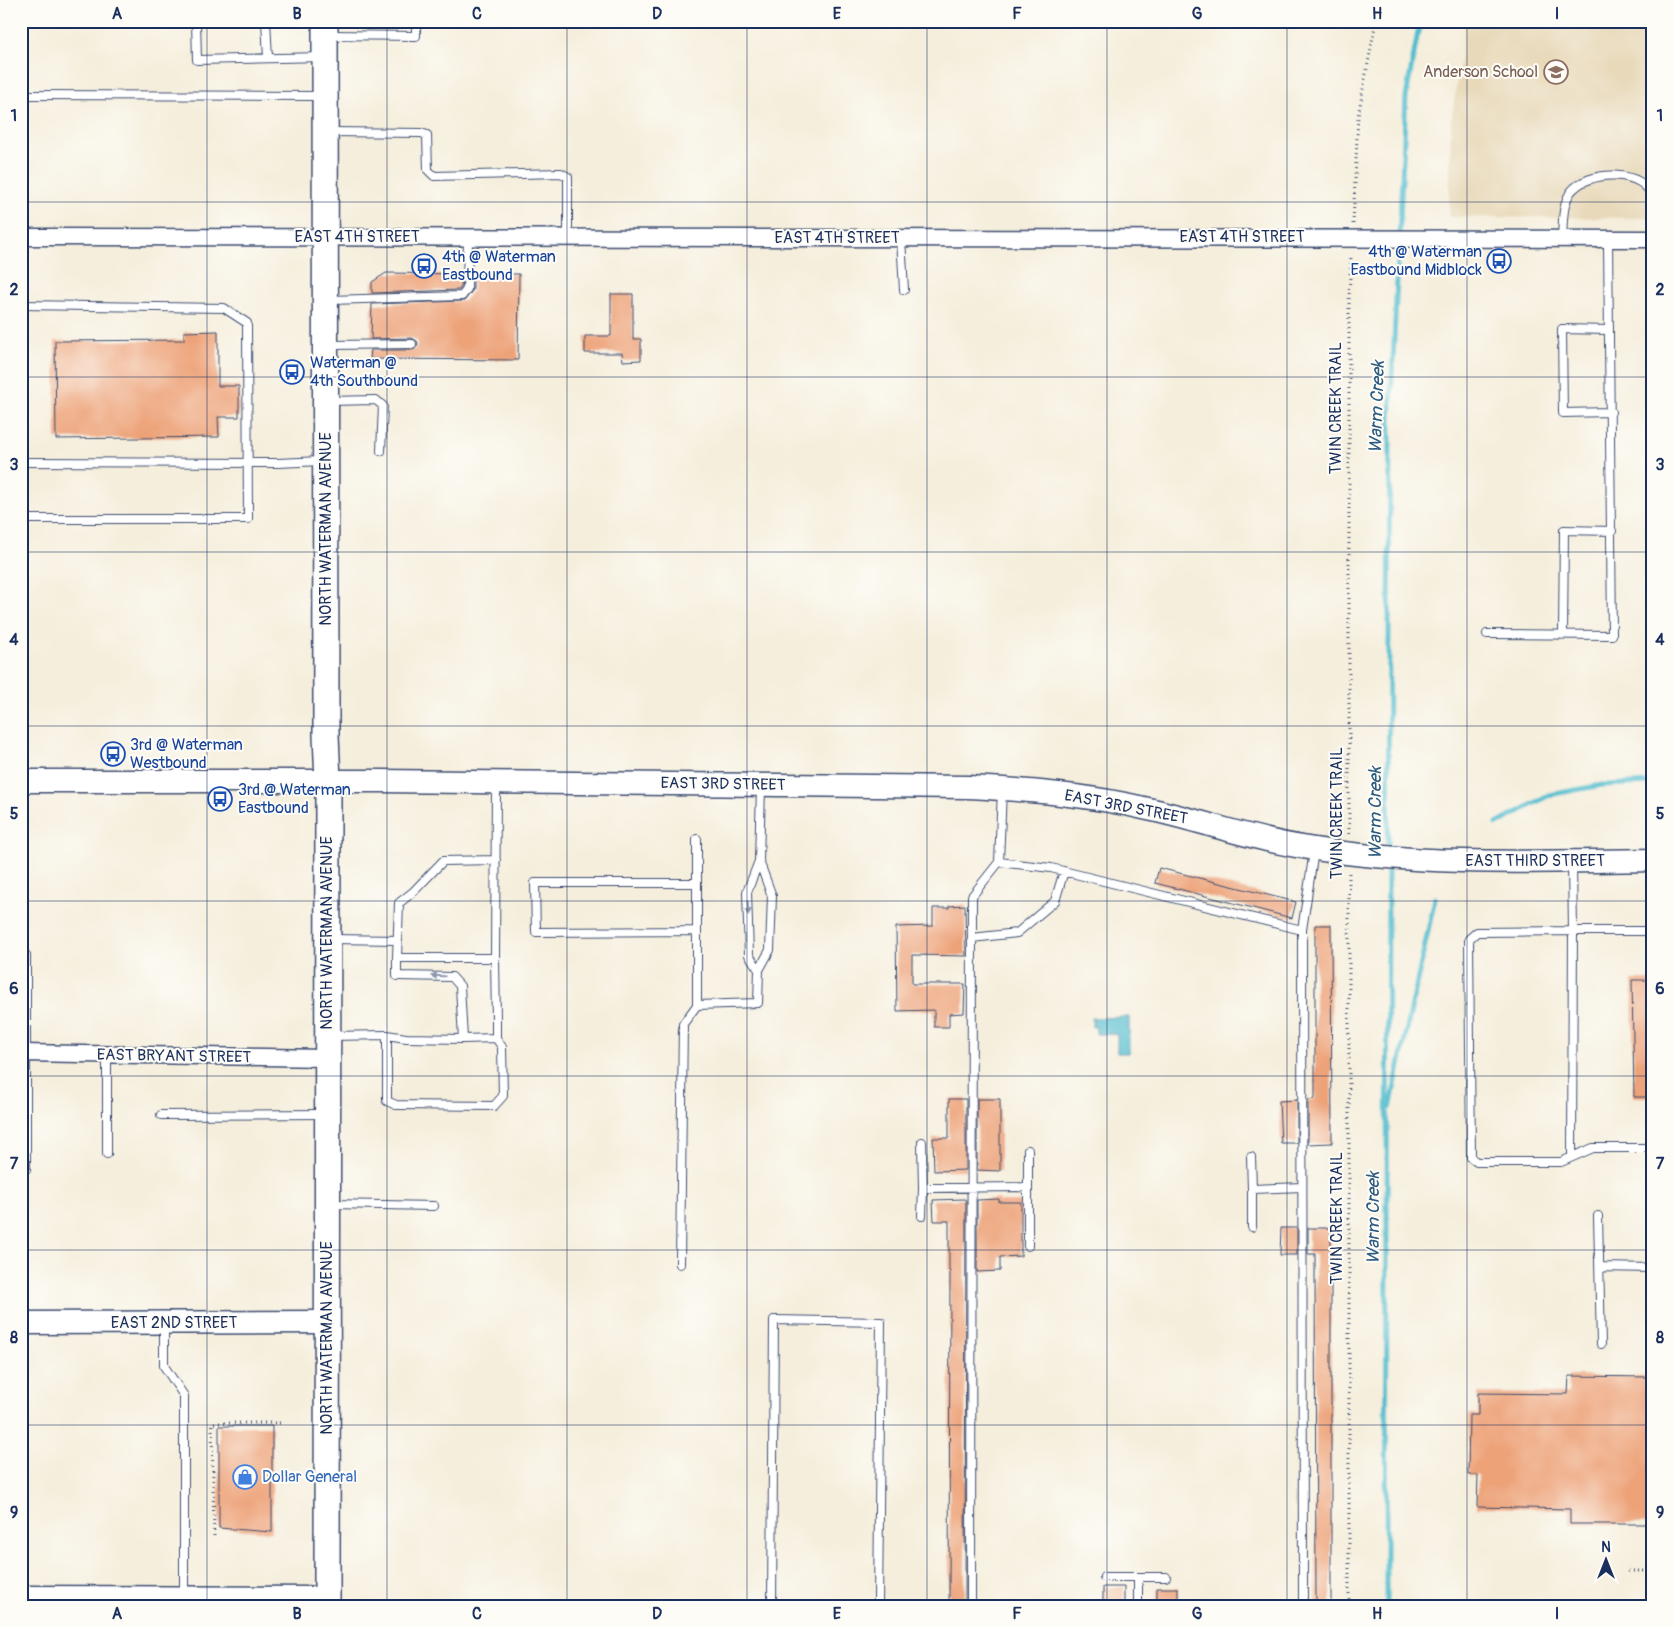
<svg xmlns="http://www.w3.org/2000/svg" width="1674" height="1627" viewBox="0 0 1674 1627" font-family="Pangolin,sans-serif">
<style>
.built{fill:#e8d9ba}
.water{fill:#53bdcf;stroke:#377696}
.lines{fill:none;stroke-linecap:round;stroke-linejoin:round}
.stream{stroke:#53bdcf;stroke-width:5}
.building{fill:#eda278}
.lane-casing{stroke:#3c4c71;stroke-width:10}
.street-casing{stroke:#3c4c71;stroke-width:19}
.secondary-casing{stroke:#3c4c71;stroke-width:25}
.primary-casing{stroke:#3c4c71;stroke-width:28}
.path{stroke:#3c4c71;stroke-width:3;stroke-dasharray:1 4;stroke-linecap:butt}
.lane{stroke:#fff;stroke-width:8}
.street{stroke:#fff;stroke-width:16}
.secondary{stroke:#fff;stroke-width:22}
.primary{stroke:#fff;stroke-width:25}
.oneway{fill:#8d97ae}
.grid{fill:none;stroke:#1b2f5e;stroke-width:1;stroke-opacity:0.55}
.labels{text-anchor:middle;dominant-baseline:central;stroke-width:4;stroke-linejoin:round;paint-order:stroke}
.education-label{font-size:16px;fill:#785e54;stroke:#fdfcf7;text-anchor:end}
.street-label{font-size:16px;fill:#1b2f5e;stroke:#fdfcf7}
.transit-label{font-size:16px;fill:#164399;stroke:#fdfcf7;text-anchor:start}
.shop-label{font-size:16px;fill:#366cbe;stroke:#fdfcf7;text-anchor:start}
.water-label{font-size:18px;font-style:italic;fill:#2c5a80;stroke:#fdfcf7}
.neatline{fill:none;stroke:#1b2f5e;stroke-width:2}
.grid-label{font-size:16px;text-anchor:middle;font-weight:bold;fill:#1b2f5e}
</style>
<rect width="100%" height="100%" fill="#fdfcf7"/>
<filter id="ink" filterUnits="userSpaceOnUse"><feTurbulence type="fractalNoise" baseFrequency=".02" numOctaves="2"/><feDisplacementMap in="SourceGraphic" scale="10" xChannelSelector="R" yChannelSelector="G"/><feConvolveMatrix kernelMatrix="1 2 1 2 8 2 1 2 1" color-interpolation-filters="sRGB"/></filter>
<filter id="wash" filterUnits="userSpaceOnUse"><feTurbulence type="fractalNoise" baseFrequency=".0096" numOctaves="4" result="noise"/><feDisplacementMap in="SourceGraphic" scale="20" xChannelSelector="R" yChannelSelector="G"/><feGaussianBlur stdDeviation="1.12" result="paint"/><feColorMatrix in="noise" values="0 0 0 0 0 0 0 0 0 0 0 0 0 0 0 0 0 1.4 0 .05"/><feComposite in="paint" operator="in"/></filter>
<g filter="url(#wash)">
<rect width="100%" height="100%" fill="#f5eedc"/>
<path class="built" d="M 1466,21 L 1653,21 L 1653,218 L 1449,217 L 1451,122 Z"/>
<path class="water" d="M 1129,1017 L 1129,1053 L 1117,1053 L 1117,1034 L 1096,1034 L 1096,1027 L 1092,1027 L 1092,1018 Z"/>
<g class="lines">
<path class="stream" d="M 1497,824 L 1549,795 L 1602,785 L 1653,783
M 1388,852 L 1390,421 L 1406,97 L 1420,21
M 1390,1108 L 1435,898
M 1386,1606 L 1388,863"/>
</g>
<g id="blocks">
<path class="building" d="M 386,273 L 462,274 L 461,287 L 459,290 L 372,293 L 372,282 Z
M 473,274 L 519,274 L 518,360 L 370,359 L 371,350 L 412,350 L 415,349 L 418,344 L 417,341 L 412,338 L 371,339 L 372,304 L 464,301 L 473,290 Z
M 611,294 L 633,294 L 633,339 L 641,339 L 641,360 L 623,361 L 622,353 L 585,353 L 585,336 L 611,336 Z
M 218,331 L 218,386 L 239,386 L 239,417 L 218,417 L 219,437 L 56,439 L 55,341 L 184,340 L 184,332 Z
M 1159,868 L 1296,902 L 1292,918 L 1155,883 Z
M 965,905 L 966,956 L 912,955 L 912,984 L 965,984 L 964,1013 L 949,1014 L 949,1027 L 934,1027 L 934,1010 L 897,1011 L 896,927 L 933,926 L 933,908 L 949,908 L 949,906 Z
M 1315,925 L 1331,925 L 1332,1143 L 1308,1144 L 1308,1100 L 1315,1099 Z
M 1632,980 L 1653,980 L 1653,1097 L 1634,1097 Z
M 949,1099 L 966,1099 L 966,1170 L 934,1171 L 933,1138 L 949,1138 Z
M 977,1099 L 1000,1099 L 1000,1171 L 977,1170 Z
M 1297,1100 L 1297,1143 L 1281,1143 L 1279,1101 Z
M 964,1199 L 966,1200 L 965,1606 L 949,1606 L 950,1271 L 949,1271 L 949,1221 L 934,1221 L 933,1200 Z
M 999,1199 L 999,1202 L 1021,1202 L 1021,1256 L 1000,1257 L 1000,1271 L 977,1272 L 977,1200 Z
M 1281,1228 L 1297,1228 L 1297,1255 L 1280,1255 Z
M 1308,1228 L 1331,1228 L 1331,1606 L 1316,1606 L 1315,1254 L 1308,1254 Z
M 1569,1376 L 1653,1377 L 1653,1524 L 1570,1524 L 1570,1509 L 1477,1507 L 1478,1475 L 1468,1475 L 1469,1415 L 1478,1415 L 1478,1393 L 1568,1394 Z
M 219,1426 L 272,1426 L 272,1532 L 219,1528 Z
M 1103,1587 L 1124,1587 L 1124,1606 L 1103,1606 Z
M 1157,1588 L 1178,1588 L 1178,1606 L 1157,1606 Z"/>
</g>
</g>
<g filter="url(#ink)">
<use href="#blocks" fill-opacity="0" stroke="#3c4c71" stroke-width="1"/>
<g class="lines">
<g class="lane-casing">
<path id="lane" d="M 196,21 L 197,60 L 322,57
M 266,21 L 268,58
M 329,35 L 416,36 L 416,21
M 21,95 L 322,96
M 330,132 L 421,133 L 427,135 L 428,170 L 434,176 L 561,173 L 568,177 L 568,237
M 901,238 L 904,290
M 1562,239 C 1563,224 1562,206 1570,193 C 1586,169 1647,168 1653,200
M 330,300 L 462,296 L 467,289 L 468,237
M 21,305 L 224,308 L 247,323 L 248,519 L 21,519
M 1609,330 L 1562,329 L 1563,413 L 1611,412
M 330,345 L 412,344
M 328,401 L 376,400 L 383,406 L 381,451
M 21,462 L 278,463 L 321,461
M 1487,634 L 1612,635 L 1608,239
M 1563,635 L 1564,530 L 1612,531
M 697,839 L 697,1005 L 758,1003 L 759,970 L 770,950 L 772,896 L 759,861
M 999,862 L 1051,868 L 1302,930 L 1303,1606
M 1572,863 L 1573,931 L 1653,931
M 697,883 L 535,883 L 536,932 L 697,931
M 1302,930 L 1314,851
M 972,938 L 1017,933 L 1055,901 L 1064,871
M 331,939 L 398,940
M 26,955 L 26,1169
M 397,958 L 397,976 L 452,977 L 460,986 L 463,1039
M 495,958 L 397,958 L 399,903 L 413,892 L 443,861 L 496,860
M 759,970 L 749,955 L 747,892 L 759,861 L 761,787
M 387,1035 L 387,1101 L 396,1105 L 494,1106 L 503,1096 L 502,1047 L 496,1038 L 496,1021 L 495,958 L 496,784
M 331,1036 L 387,1035 L 406,1038 L 463,1039 L 496,1038
M 107,1055 L 107,1154
M 161,1115 L 325,1114
M 922,1142 L 923,1188 L 1028,1187 L 1028,1246
M 1251,1157 L 1252,1189 L 1302,1187
M 1572,1157 L 1573,931 L 1477,932 L 1469,939 L 1471,1158 L 1477,1162 L 1561,1162 L 1593,1148 L 1653,1148
M 1028,1187 L 1028,1150
M 1252,1189 L 1252,1227
M 331,1204 L 434,1206
M 922,1216 L 923,1188
M 1598,1216 L 1601,1344
M 680,1264 L 683,1024 L 697,1005
M 1600,1267 L 1653,1268
M 164,1325 L 164,1366 L 184,1396 L 184,1595
M 1104,1577 L 1138,1577 L 1138,1606
M 1138,1577 L 1166,1577
M 772,1606 L 774,1320 L 881,1322 L 878,1606
M 971,1606 L 972,896 L 999,862 L 1002,790"/>
</g>
<g class="street-casing">
<path id="street" d="M 21,237 L 1653,239
M 21,1053 L 327,1058
M 21,1594 L 327,1595"/>
</g>
<g class="secondary-casing">
<path id="secondary" d="M 21,781 L 381,781 L 968,787 C 1029,790 1089,795 1148,809 C 1200,820 1250,839 1302,847 C 1418,866 1535,862 1653,860
M 21,1323 L 326,1322"/>
</g>
<g class="primary-casing">
<path id="primary" d="M 325,21 L 326,735 L 328,781 L 327,1606"/>
</g>
<path class="path" d="M 1353,224 L 1358,116 L 1376,21
M 1349,834 L 1349,297 L 1351,255
M 1349,873 L 1349,1606
M 214,1536 L 212,1423 L 287,1423
M 1628,1571 L 1653,1571"/>
<use href="#lane" class="lane"/>
<use href="#street" class="street"/>
<use href="#secondary" class="secondary"/>
<use href="#primary" class="primary"/>
</g>
<defs><path id="oneway-solid" d="M-6-.8H1V-3.2L6.5 0L1 3.2V.8H-6Z" transform="scale(1.25)"/></defs>
<g class="oneway">
<use href="#oneway-solid" transform="translate(748 908) rotate(88)"/>
<use href="#oneway-solid" transform="translate(438 976) rotate(-178)"/>
</g>
</g>
<path class="grid" d="M 207,21 L 207,1606M 387,21 L 387,1606M 567,21 L 567,1606M 747,21 L 747,1606M 927,21 L 927,1606M 1107,21 L 1107,1606M 1287,21 L 1287,1606M 1467,21 L 1467,1606M 21,202 L 1653,202M 21,377 L 1653,377M 21,552 L 1653,552M 21,726 L 1653,726M 21,901 L 1653,901M 21,1076 L 1653,1076M 21,1250 L 1653,1250M 21,1425 L 1653,1425"/>
<defs>
<g id="school-ring" transform="scale(1.25)"><circle r="9.5" fill="#fdfcf7" stroke="#8d6e63" stroke-width="1.5"/><path d="M0-5L7-2L0 1L-7-2ZM-4 1L0 2.5L4 1V4Q0 6-4 4Z" fill="#8d6e63"/></g>
<g id="bus-ring" transform="scale(1.25)"><circle r="9.5" fill="#fdfcf7" stroke="#1a4fb4" stroke-width="1.5"/><path d="M-5-6H5V4H4V6H2V4H-2V6H-4V4H-5ZM-3.5-4V0h7V-4ZM-3.5 1.2v1.5H-2V1.2ZM2 1.2v1.5H3.5V1.2Z" fill="#1a4fb4"/></g>
<g id="shop-ring" transform="scale(1.25)"><circle r="9.5" fill="#fdfcf7" stroke="#3f7fe0" stroke-width="1.5"/><path d="M-5-2.5h2.3a2.7 3.5 0 0 1 5.4 0H5L5.5 6h-11ZM-1.5-2.5h3a1.5 2.3 0 0 0-3 0Z" fill="#3f7fe0"/></g>
</defs>
<g fill-rule="evenodd">
<use href="#school-ring" x="1556" y="72"/>
<use href="#bus-ring" x="1499" y="261"/>
<use href="#bus-ring" x="424" y="266"/>
<use href="#bus-ring" x="292" y="372"/>
<use href="#bus-ring" x="113" y="754"/>
<use href="#bus-ring" x="220" y="799"/>
<use href="#shop-ring" x="245" y="1477"/>
</g>
<g class="labels">
<g class="education-label">
<text x="1538" y="72">Anderson School</text>
</g>
<g class="street-label">
<text x="357" y="237">EAST 4TH STREET</text>
<text x="1242" y="237">EAST 4TH STREET</text>
<text x="837" y="238">EAST 4TH STREET</text>
<text transform="translate(1336 408) rotate(-90)">TWIN CREEK TRAIL</text>
<text transform="translate(326 529) rotate(-90)">NORTH WATERMAN AVENUE</text>
<text transform="translate(723 784) rotate(1)">EAST 3RD STREET</text>
<text transform="translate(1126 807) rotate(11)">EAST 3RD STREET</text>
<text transform="translate(1337 813) rotate(-90)">TWIN CREEK TRAIL</text>
<text x="1535" y="861">EAST THIRD STREET</text>
<text transform="translate(327 933) rotate(-90)">NORTH WATERMAN AVENUE</text>
<text transform="translate(174 1056) rotate(1)">EAST BRYANT STREET</text>
<text transform="translate(1337 1218) rotate(-90)">TWIN CREEK TRAIL</text>
<text x="174" y="1323">EAST 2ND STREET</text>
<text transform="translate(327 1338) rotate(-90)">NORTH WATERMAN AVENUE</text>
</g>
<g class="transit-label">
<text x="1482" y="252" text-anchor="end">4th @ Waterman<tspan x="1482" dy="18">Eastbound Midblock</tspan></text>
<text x="442" y="257">4th @ Waterman<tspan x="442" dy="18">Eastbound</tspan></text>
<text x="310" y="363">Waterman @<tspan x="310" dy="18">4th Southbound</tspan></text>
<text x="130" y="745">3rd @ Waterman<tspan x="130" dy="18">Westbound</tspan></text>
<text x="238" y="790">3rd @ Waterman<tspan x="238" dy="18">Eastbound</tspan></text>
</g>
<g class="shop-label">
<text x="262" y="1477">Dollar General</text>
</g>
<g class="water-label">
<text transform="translate(1377 407) rotate(-88)">Warm Creek</text>
<text transform="translate(1375 813) rotate(-90)">Warm Creek</text>
<text transform="translate(1373 1218) rotate(-90)">Warm Creek</text>
</g>
</g>
<rect width="1674" height="1627" fill="none" stroke="#fdfcf7" stroke-width="55"/>
<g transform="translate(1606 1560)" stroke="#fdfcf7" stroke-width="4" paint-order="stroke">
<path d="M0-4L9 19L0 12L-9 19Z" fill="#1b2f5e"/>
<text y="-8" font-size="14" font-weight="bold" text-anchor="middle" fill="#1b2f5e">N</text>
</g>
<rect x="28" y="28" width="1618" height="1572" class="neatline"/>
<g class="grid-label">
<text x="117" y="19">A</text>
<text x="297" y="19">B</text>
<text x="477" y="19">C</text>
<text x="657" y="19">D</text>
<text x="837" y="19">E</text>
<text x="1017" y="19">F</text>
<text x="1197" y="19">G</text>
<text x="1377" y="19">H</text>
<text x="1557" y="19">I</text>
<text x="14" y="121">1</text>
<text x="1660" y="121">1</text>
<text x="14" y="295">2</text>
<text x="1660" y="295">2</text>
<text x="14" y="470">3</text>
<text x="1660" y="470">3</text>
<text x="14" y="645">4</text>
<text x="1660" y="645">4</text>
<text x="14" y="819">5</text>
<text x="1660" y="819">5</text>
<text x="14" y="994">6</text>
<text x="1660" y="994">6</text>
<text x="14" y="1169">7</text>
<text x="1660" y="1169">7</text>
<text x="14" y="1343">8</text>
<text x="1660" y="1343">8</text>
<text x="14" y="1518">9</text>
<text x="1660" y="1518">9</text>
<text x="117" y="1619">A</text>
<text x="297" y="1619">B</text>
<text x="477" y="1619">C</text>
<text x="657" y="1619">D</text>
<text x="837" y="1619">E</text>
<text x="1017" y="1619">F</text>
<text x="1197" y="1619">G</text>
<text x="1377" y="1619">H</text>
<text x="1557" y="1619">I</text>
</g>
</svg>
